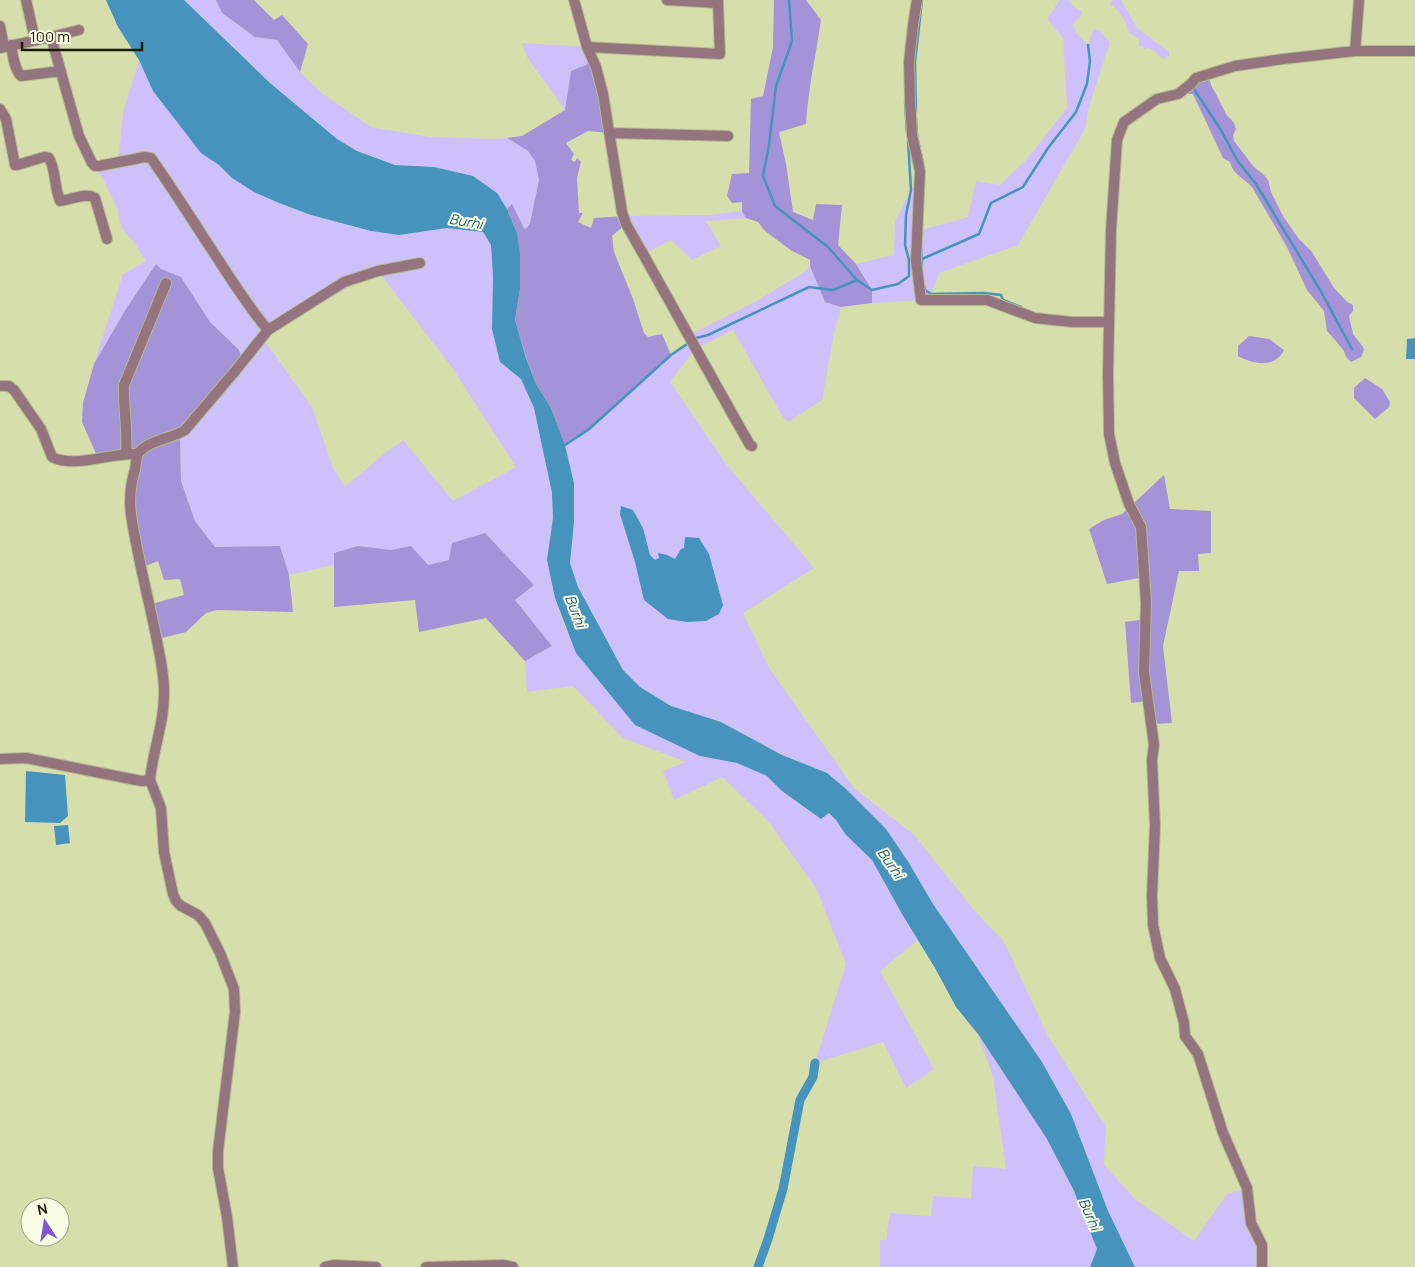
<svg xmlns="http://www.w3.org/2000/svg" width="1415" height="1267" viewBox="0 0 1415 1267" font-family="Manrope,sans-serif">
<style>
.green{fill:#cec1fb;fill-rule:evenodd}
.forest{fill:#a493d7}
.water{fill:#4693bd}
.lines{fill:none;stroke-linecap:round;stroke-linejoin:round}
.stream{stroke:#4693bd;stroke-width:2.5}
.canal{stroke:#4693bd;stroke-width:9}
.minor-casing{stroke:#b4bb8e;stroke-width:12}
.minor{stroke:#94747f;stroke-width:10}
.labels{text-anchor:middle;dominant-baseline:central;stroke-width:4;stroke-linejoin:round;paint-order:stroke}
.water-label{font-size:14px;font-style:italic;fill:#1d5876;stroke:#f8fce2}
</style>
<rect width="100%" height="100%" fill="#d6deab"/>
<path class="green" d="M 184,0 L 216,0 L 222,13 L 255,37 L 277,40 L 300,72 L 323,94 L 371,127 L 429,137 L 492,139 L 507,138 L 528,151 L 536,161 L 539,180 L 530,223 L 525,230 L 512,205 L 507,209 L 497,193 L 434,167 L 396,165 L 357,151 L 337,139 L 270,83 Z
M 1060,0 L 1069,0 L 1073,6 L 1082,12 L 1079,18 L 1073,24 L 1076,33 L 1088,45 L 1094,28 L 1100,31 L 1110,42 L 1089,107 L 1085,129 L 1018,245 L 939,273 L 931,294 L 921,300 L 872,303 L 872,290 L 856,264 L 894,255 L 895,222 L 911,190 L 920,182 L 918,231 L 968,217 L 976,181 L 1000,185 L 1026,160 L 1067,108 L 1063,38 L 1047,19 Z
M 1113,0 L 1121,0 L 1137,28 L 1169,52 L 1169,57 L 1166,56 L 1164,60 L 1153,50 L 1148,48 L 1145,49 L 1139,45 L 1139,38 C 1124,32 1130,31 1124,20 C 1121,13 1116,8 1110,4 Z
M 522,43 L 587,47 L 592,58 L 586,65 L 571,71 L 565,110 L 527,57 Z
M 139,60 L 153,91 L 201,152 L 219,165 L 232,178 L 279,203 L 311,215 L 371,231 L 399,235 L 447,228 L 483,232 L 491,245 L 493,277 L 492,329 L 500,362 L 521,379 L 528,393 L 534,408 L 552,493 L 553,518 L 547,560 L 555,598 L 565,628 L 700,756 L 737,763 L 767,776 L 782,791 L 821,819 L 829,813 L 836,820 L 846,835 L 872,860 L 902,914 L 918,940 L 880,971 L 934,1069 L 906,1088 L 883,1042 L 815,1063 L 846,964 L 817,890 L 769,822 L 722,777 L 674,800 L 663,771 L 686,762 L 623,738 L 573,686 L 527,692 L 525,661 L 552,646 L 515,600 L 534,585 L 449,560 L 427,566 L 411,546 L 391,550 L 358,546 L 334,553 L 333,565 L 289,575 L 280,546 L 215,547 L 195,521 L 181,481 L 180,438 L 239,350 L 210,323 L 181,277 L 161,269 L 156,264 L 126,309 L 94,364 L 123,274 L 146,261 L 133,241 L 121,227 L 117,208 L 104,181 L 96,169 L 113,170 L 119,154 L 123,113 ZM 378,271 L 453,369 L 516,467 L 453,501 L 403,440 L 385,453 L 345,487 L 333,468 L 312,407 L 264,340 L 272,333 L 286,323 Z
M 742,211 L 746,218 L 706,221 L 721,246 L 692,260 L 671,240 L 643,254 L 624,216 L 709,215 Z
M 810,266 L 825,302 L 841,307 L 834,333 L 822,400 L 788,422 L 782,416 L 733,330 L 695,349 L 670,382 L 726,464 L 814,568 L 743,613 L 769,668 L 854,788 L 914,835 L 974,910 L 1004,942 L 1049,1038 L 1098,1115 L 1106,1125 L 1104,1165 L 1137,1201 L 1194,1241 L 1227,1194 L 1247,1188 L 1262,1267 L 1135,1267 L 1108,1211 L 1071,1114 L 1042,1062 L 933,904 L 909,863 L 827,773 L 782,755 L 721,722 L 673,707 L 640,687 L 623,670 L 578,587 L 570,563 L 574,522 L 574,483 L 565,445 L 588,430 L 671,355 L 687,344 L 689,335 L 755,302 L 804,272 Z
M 978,1034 L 1047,1139 L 1074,1191 L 1097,1249 L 1090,1267 L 880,1267 L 880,1240 L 886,1240 L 890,1213 L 931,1216 L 933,1196 L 971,1198 L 973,1166 L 1006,1169 L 993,1077 Z"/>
<path class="forest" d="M 216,0 L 254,0 L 274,20 L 282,15 L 308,44 L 300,72 L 277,40 L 255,37 L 222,13 Z
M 774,0 L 806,0 L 821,20 C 816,55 808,89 806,124 L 779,132 L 786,164 L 793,212 L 813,220 L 816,204 L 842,205 L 838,245 L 856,264 L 872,290 L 872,303 L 841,307 L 825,302 L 810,266 L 810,260 L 792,251 L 765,231 L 758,222 L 746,218 L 742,211 L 742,202 L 732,203 L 727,196 L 732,174 L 749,173 L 751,99 L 763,96 L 773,47 Z
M 592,58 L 609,133 L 588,131 L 566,143 L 574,154 L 571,160 L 575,162 L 577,158 L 581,162 L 577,178 L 579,213 L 583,213 L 578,222 L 591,228 L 594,218 L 624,216 L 626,224 L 612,236 L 614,252 L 633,299 L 644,333 L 648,337 L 662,334 L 671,355 L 588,430 L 565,445 L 551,408 L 536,384 L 526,357 L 515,320 L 520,289 L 517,233 L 507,209 L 512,204 L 525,230 L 530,223 L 539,180 L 535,161 L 528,151 L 507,138 L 522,136 L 565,110 L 571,71 L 586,65 Z
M 1208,74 L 1211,85 L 1217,96 L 1226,114 L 1234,123 L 1236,129 L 1233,135 L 1234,141 L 1254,167 L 1264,175 L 1268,180 L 1271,192 L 1283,216 L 1298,238 L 1312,252 L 1334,288 L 1347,302 L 1353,305 L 1353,311 L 1349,316 L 1353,334 L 1363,347 L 1364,350 L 1361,357 L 1351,362 L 1346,357 L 1344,351 L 1336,341 L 1327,331 L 1324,311 L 1307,290 L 1287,247 L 1252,187 C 1244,178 1233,175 1230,162 L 1223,158 L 1193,94 L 1178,94 Z
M 156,264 L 161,269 L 181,277 L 210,322 L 239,350 L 243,365 L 180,437 L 181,481 L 195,521 L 215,547 L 280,546 L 289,575 L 293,612 L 217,610 L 206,613 L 186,632 L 158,639 L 152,604 L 184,595 L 180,579 L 164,580 L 158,561 L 143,567 L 131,511 L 139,466 L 142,459 L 127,458 L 98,458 L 82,422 L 83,403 L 94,364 L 126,309 Z
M 1249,336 L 1269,339 L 1284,350 C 1275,369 1253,364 1238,356 L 1238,346 Z
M 1365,378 L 1382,389 L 1390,402 L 1389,407 L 1375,419 L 1354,398 L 1354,388 Z
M 1164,475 L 1170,509 L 1211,511 L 1211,553 L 1198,554 L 1199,571 L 1179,571 L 1163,646 L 1172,723 L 1151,724 L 1148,701 L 1131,703 L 1125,622 L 1146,619 L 1144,577 L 1107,584 L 1089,529 L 1104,520 L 1122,514 Z
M 485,533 L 534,585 L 515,600 L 552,646 L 525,661 L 486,618 L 419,632 L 415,600 L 334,607 L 334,553 L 358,546 L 391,550 L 411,546 L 428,565 L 449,560 L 452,543 Z"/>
<path class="water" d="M 106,0 L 184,0 L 270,83 L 337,139 L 357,151 L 395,165 L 434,167 L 473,176 L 497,193 L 507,209 L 517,233 L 520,255 L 520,289 L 515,320 L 526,358 L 536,384 L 551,408 L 565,445 L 574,483 L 574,522 L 570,563 L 578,587 L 623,670 L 640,687 L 671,706 L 721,722 L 782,755 L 827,773 L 846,789 L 886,829 L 909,863 L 933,904 L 1042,1062 L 1071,1114 L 1108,1211 L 1135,1267 L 1090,1267 L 1097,1249 L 1074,1191 L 1047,1139 L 978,1034 L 956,1007 L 935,968 L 902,914 L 872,860 L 846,835 L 836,820 L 829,813 L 821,819 L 782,791 L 767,776 L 737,763 L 700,756 L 635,725 L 576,653 L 555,598 L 547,560 L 553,518 L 552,493 L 534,408 L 521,379 L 500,362 L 492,329 L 493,277 L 491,245 L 483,232 L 447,228 L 399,235 L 371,231 L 311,215 L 279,203 L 254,192 L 232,178 L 219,165 L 201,153 L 153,91 L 139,60 L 118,27 Z
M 1415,338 L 1415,359 L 1406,359 L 1407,339 Z
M 621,506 L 633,510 L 643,528 L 650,555 L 655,560 L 659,558 L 658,553 L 667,555 L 675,559 L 681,549 L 684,548 L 685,537 L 699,538 L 709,554 L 723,605 L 719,614 L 706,621 L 687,622 L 668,619 L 644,600 L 635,562 L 620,514 Z
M 26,771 L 65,775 L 68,816 L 60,823 L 25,822 Z
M 68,825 L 70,843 L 56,845 L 54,826 Z"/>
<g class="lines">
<path class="stream" d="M 1194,89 L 1221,130 L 1237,160 L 1256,184 L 1320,290 L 1352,349
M 905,101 L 907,132
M 916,111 L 915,62 L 922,0
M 916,118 L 917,136 L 923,163
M 921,248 L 922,268
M 922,259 L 979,234 L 991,203 L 1023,187 L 1048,148 L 1076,112 L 1087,84 L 1090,61 L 1088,45
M 857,280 L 872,290 L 898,284 L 909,276 L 909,260 L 905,245 L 906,215 L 911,190 L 908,140
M 924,285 L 925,290 L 931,294 L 984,293 L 1001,295 L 1003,300 L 1021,307
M 696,338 L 708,335 L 809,287 L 833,290 L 857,280 L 828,247 L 775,206 L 763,176 L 769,145 L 776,86 L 792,41 L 789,0
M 563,446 L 565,445 L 588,430 L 671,355 L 687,344"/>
<path class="canal" d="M 758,1267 L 768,1239 L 783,1189 L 800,1100 L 813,1077 L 815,1063"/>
<g class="minor-casing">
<path id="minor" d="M 26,0 L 35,40
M 574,0 L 587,47 L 596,67 L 603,94 L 622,212 L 626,224 C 668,297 708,372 750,445 L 752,446
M 667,0 L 718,3 L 718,0
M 917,0 L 913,25 L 909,62 L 910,101 L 912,135 L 920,171 L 916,260 L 921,300 L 987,300 L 1035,318 L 1072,322 L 1109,322
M 1359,0 L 1355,51 L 1415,51
M 0,26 L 4,47
M 51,37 L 79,136 L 92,163 L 95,166 L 99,166 L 145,157 L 151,158 C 170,185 188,213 206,241 C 226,271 245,303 268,330
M 11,45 C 13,55 14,69 21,76 L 61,71
M 587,47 L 720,54 L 718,3
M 0,48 L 51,37 L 79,30
M 0,109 L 6,119 L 15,165 L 17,165 L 44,157 L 49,158 C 56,170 54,187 60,201 C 71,200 85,192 95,198 L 107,239
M 609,133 L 728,136
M 0,386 L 9,386 L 14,390 L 41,429 L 52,457 C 76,469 110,452 138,454
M 126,453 C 128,430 123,408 124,385 L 166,283
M 0,759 L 26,758 L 131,779 L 142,781 L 150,780 C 153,749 165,721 164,690 C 164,673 160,657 157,641 C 151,610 143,579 137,548 C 131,517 126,500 135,469 C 136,464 136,458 138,454 C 147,440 172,439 185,430 L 236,370 L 268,330 L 344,282 L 378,271 L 420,263
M 150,780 L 161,808 L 164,852 L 173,894 L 176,901 L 181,906 L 198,915 L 205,923 L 220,953 L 234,989 L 235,1012 L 218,1151 L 218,1168 L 227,1217 L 233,1267
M 325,1267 L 334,1265 L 376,1267
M 426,1267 L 504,1265 L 513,1267
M 1262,1267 L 1262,1245 L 1251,1223 L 1247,1188 L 1223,1133 L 1198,1054 L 1185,1036 L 1184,1023 L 1175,989 L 1160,958 L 1153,925 L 1152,895 L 1155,826 L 1152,760 L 1154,745 L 1144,672 L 1146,603 L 1141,527 L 1129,504 L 1115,463 L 1109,434 L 1108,373 L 1111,230 L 1117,140 L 1124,122 L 1157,99 L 1178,94 L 1191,84 L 1196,78 L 1235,66 L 1283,59 L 1355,51"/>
</g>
<use href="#minor" class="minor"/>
</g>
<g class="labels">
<g class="water-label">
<text transform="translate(466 221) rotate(10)">Burhi</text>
<text transform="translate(576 611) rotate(69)">Burhi</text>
<text transform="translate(891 863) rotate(55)">Burhi</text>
<text transform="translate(1090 1214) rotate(66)">Burhi</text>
</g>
</g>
<g transform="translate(45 1222) rotate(348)"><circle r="24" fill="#f8fce2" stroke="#9fa28b"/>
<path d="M0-4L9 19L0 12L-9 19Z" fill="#7f57d1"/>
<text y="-8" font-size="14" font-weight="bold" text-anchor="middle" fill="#191b08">N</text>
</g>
<path d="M22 42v8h120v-8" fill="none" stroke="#191b08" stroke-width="2.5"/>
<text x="30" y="42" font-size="15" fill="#191b08" stroke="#f8fce2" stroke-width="4" paint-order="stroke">100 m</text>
</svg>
